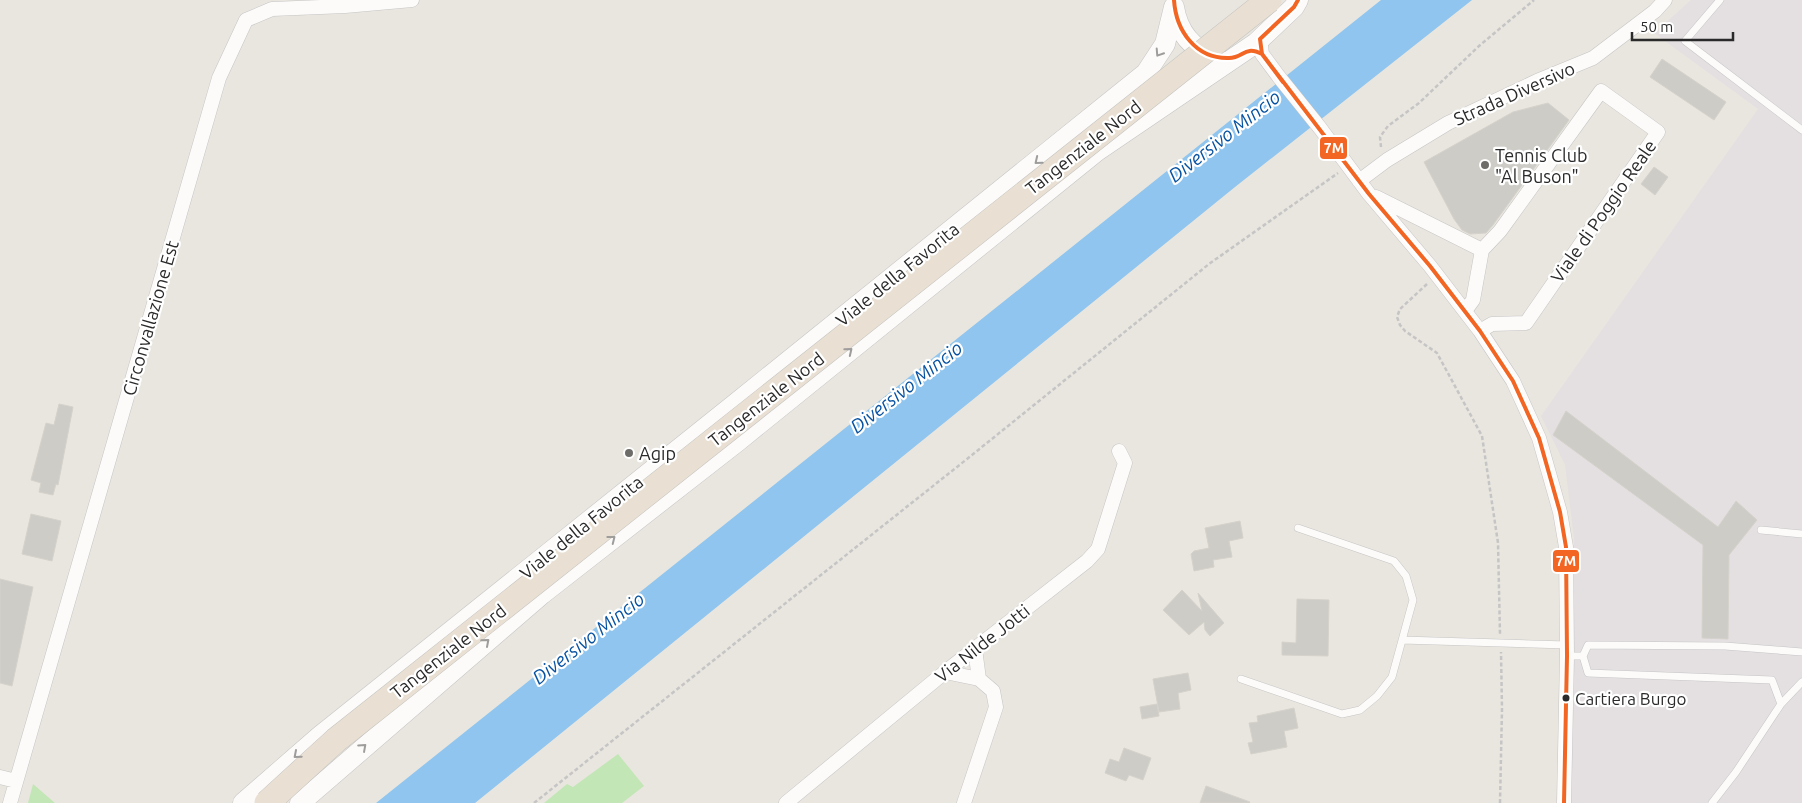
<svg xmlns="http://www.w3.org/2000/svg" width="1802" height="803" viewBox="0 0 1802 803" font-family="Ubuntu,sans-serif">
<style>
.industrial{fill:#e4e0e2}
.green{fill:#c2e6b6}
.water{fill:#8fc5ee}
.building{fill:#ceccc6;stroke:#d4d2cb}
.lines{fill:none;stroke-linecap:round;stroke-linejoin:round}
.lane-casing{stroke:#c6c5c5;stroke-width:8}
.street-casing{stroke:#c6c5c5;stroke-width:15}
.secondary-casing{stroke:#c6c5c5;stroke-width:21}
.path{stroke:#c6c5c5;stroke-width:2.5;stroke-dasharray:4 2.5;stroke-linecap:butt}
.lane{stroke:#fcfbfa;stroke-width:7}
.street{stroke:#fcfbfa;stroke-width:14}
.secondary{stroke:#fcfbfa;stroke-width:20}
.highway-bridge-casing{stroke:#c4c4c1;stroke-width:26;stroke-linecap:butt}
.highway-bridge{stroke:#e9e0d3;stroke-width:25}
.bus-1-casing{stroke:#fff;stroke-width:8}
.bus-1{stroke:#f26522;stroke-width:4}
.oneway{stroke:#9e9d9c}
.poi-dot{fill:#6d6c69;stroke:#fff;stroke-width:2}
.bus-dot{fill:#2a2a2a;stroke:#fff;stroke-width:2}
.labels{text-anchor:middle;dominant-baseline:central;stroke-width:4.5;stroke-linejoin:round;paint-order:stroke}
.bus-label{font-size:17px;fill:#2a2a2a;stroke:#fff;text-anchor:start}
.street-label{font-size:18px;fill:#2a2a2a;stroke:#fff}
.poi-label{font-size:18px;fill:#2a2a2a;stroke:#fff;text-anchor:start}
.water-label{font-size:19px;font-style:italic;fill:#0752a1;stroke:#fff}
.line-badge{stroke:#fff;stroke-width:2}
.badge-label{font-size:14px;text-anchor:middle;font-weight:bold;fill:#fff}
</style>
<rect width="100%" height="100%" fill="#e9e6df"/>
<path class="industrial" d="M 1691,0 L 1802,0 L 1802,803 L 1571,803 L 1574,539 L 1565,465 L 1541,416 L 1758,109 L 1654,33 Z"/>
<path class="green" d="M 618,754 L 644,786 L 622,803 L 544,803 L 567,784 L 573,787 Z
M 33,784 L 55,803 L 28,803 Z"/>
<path class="water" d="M 1381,0 L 1472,0 L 1235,187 L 475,803 L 376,803 Z"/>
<path class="building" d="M 1662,59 L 1726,102 L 1714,120 L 1650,77 Z
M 1548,103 L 1569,120 L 1493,225 L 1486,233 L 1470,234 L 1462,230 L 1454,219 L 1424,162 L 1513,112 Z
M 1654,167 L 1668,177 L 1655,195 L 1641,184 Z
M 59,404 L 73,407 L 58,485 L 56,484 L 53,495 L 39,492 L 41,483 L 31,480 L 46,423 L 54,425 Z
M 1566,411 L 1718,527 L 1736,501 L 1757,520 L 1729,555 L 1728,639 L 1702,638 L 1703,545 L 1553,435 Z
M 31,514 L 61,521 L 52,561 L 22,554 Z
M 1240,521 L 1243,538 L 1229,541 L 1232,557 L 1213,560 L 1214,567 L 1194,571 L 1191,554 L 1194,551 L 1209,548 L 1205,528 Z
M 0,579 L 33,587 L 12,686 L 0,683 Z
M 1182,590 L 1202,611 L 1198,593 L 1224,623 L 1210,636 L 1205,630 L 1204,622 L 1189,635 L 1163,610 Z
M 1297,599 L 1329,600 L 1328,656 L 1282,655 L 1282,642 L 1296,643 Z
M 1188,673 L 1191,690 L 1178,693 L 1180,709 L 1159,712 L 1153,679 Z
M 1157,704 L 1159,716 L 1142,719 L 1140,707 Z
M 1294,708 L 1298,728 L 1284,731 L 1287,747 L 1251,754 L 1248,743 L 1253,742 L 1249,723 L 1258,722 L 1257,716 Z
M 1124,748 L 1151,758 L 1143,780 L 1129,775 L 1126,781 L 1105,773 L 1110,759 L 1119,762 Z
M 1206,786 L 1250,802 L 1249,803 L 1200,803 Z"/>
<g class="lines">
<g class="lane-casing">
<path id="lane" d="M 1720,0 L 1685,41 L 1802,130
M 1761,530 L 1802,534
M 1402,640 L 1567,645
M 1567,656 L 1583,656 L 1588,645 L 1725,646 L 1802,652
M 1583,656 L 1588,673 L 1772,680 L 1781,704 L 1736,772 L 1712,803
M 1241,679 L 1342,714 L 1360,710 L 1377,696 L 1392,677 L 1413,600 L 1406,576 L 1394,561 L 1298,528
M 1781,704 L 1802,682"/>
</g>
<g class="street-casing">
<path id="street" d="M 1260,39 L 1262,54 L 1279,77 L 1320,128 L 1369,194 L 1430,266 L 1480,331 L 1513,381 L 1539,438 L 1560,512 L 1566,547 L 1567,656 L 1564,803
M 1359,181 L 1387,160 L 1448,123 L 1537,81 L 1593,58 L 1655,11 L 1665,0
M 1376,197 L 1482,250
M 1465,311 L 1473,300 L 1482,250 L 1500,231 L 1601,91 L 1658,132 L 1526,323 L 1492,324 L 1480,331
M 945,672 L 979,679
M 0,777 L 16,781
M 10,803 L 219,78 L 246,20 L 272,9 L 345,6 L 412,0
M 786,803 L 945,672 L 1087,561 L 1098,549 L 1125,463 L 1119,451
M 964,803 L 996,707 L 993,691 L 979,679 L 975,649"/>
</g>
<g class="secondary-casing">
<path id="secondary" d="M 1174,7 C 1178,32 1191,49 1216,57
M 243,803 L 320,736 L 735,404 L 1146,73 L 1165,44 L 1174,7
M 300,803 L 542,594 L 738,441 L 1097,151 L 1256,43 L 1294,7 L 1298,0"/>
</g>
<path class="path" d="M 1381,147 L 1380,137 L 1388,126 L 1419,103 L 1479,46 L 1534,0
M 1427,284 L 1400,309 L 1397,317 L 1400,325 L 1405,331 L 1437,353 L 1482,436 L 1498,543 L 1500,634
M 534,803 L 967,459 L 1209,264 L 1338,173
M 1500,803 L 1502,709 L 1501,652"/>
<use href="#lane" class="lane"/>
<use href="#street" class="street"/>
<use href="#secondary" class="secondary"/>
<g class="highway-bridge-casing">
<path id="highway-bridge" d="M 267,803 L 336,740 L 1269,0"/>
</g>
<use href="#highway-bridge" class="highway-bridge"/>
<g class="bus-1-casing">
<path id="bus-1" d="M 1174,0 C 1176,31 1196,59 1229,58 C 1244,58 1244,45 1262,54 L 1369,194 L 1430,266 L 1480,331 L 1513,381 L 1539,438 L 1560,512 L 1566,547 L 1567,656 L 1564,803
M 1283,82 L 1262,54 L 1260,39 L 1294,7 L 1298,0"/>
</g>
<use href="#bus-1" class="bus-1"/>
</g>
<defs><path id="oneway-chevron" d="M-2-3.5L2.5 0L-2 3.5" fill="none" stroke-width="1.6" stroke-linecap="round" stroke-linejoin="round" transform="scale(1.25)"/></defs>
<g class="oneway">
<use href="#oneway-chevron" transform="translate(1159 53) rotate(123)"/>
<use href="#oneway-chevron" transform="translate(1038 161) rotate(141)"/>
<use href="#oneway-chevron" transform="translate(849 351) rotate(-39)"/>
<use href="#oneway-chevron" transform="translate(612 539) rotate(-38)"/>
<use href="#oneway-chevron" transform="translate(486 642) rotate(-41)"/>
<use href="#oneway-chevron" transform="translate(363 747) rotate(-42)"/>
<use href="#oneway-chevron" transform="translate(297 755) rotate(139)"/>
</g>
<g class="poi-dot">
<circle cx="1485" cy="165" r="5"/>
<circle cx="629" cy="453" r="5"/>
</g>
<circle class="bus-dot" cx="1566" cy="698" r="4.5"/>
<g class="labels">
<g class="bus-label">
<text x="1575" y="698">Cartiera Burgo</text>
</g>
<g class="street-label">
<text transform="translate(1514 93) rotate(-24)">Strada Diversivo</text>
<text transform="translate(1083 147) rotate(-38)">Tangenziale Nord</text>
<text transform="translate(1603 211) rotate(-55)">Viale di Poggio Reale</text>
<text transform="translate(897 274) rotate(-39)">Viale della Favorita</text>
<text transform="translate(150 318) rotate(-74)">Circonvallazione Est</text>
<text transform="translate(766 399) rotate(-38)">Tangenziale Nord</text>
<text transform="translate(581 527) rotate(-39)">Viale della Favorita</text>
<text transform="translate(982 643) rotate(-38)">Via Nilde Jotti</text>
<text transform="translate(448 651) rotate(-38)">Tangenziale Nord</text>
</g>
<g class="poi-label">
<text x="1495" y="155">Tennis Club<tspan x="1495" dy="21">"Al Buson"</tspan></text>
<text x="639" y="453">Agip</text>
</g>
<g class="water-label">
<text transform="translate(1224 136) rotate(-38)">Diversivo Mincio</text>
<text transform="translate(906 387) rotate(-38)">Diversivo Mincio</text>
<text transform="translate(588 638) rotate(-38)">Diversivo Mincio</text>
</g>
</g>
<g class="line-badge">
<rect x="1319" y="136" width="29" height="24" rx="5" fill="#f26522"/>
<rect x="1552" y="549" width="28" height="24" rx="5" fill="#f26522"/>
</g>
<g class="badge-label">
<text x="1334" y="153">7M</text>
<text x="1566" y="566">7M</text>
</g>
<path d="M1632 32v8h101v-8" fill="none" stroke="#2a2a2a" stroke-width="2.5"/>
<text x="1640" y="32" font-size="15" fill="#2a2a2a" stroke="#ffffff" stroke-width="4" paint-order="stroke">50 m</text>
</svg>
